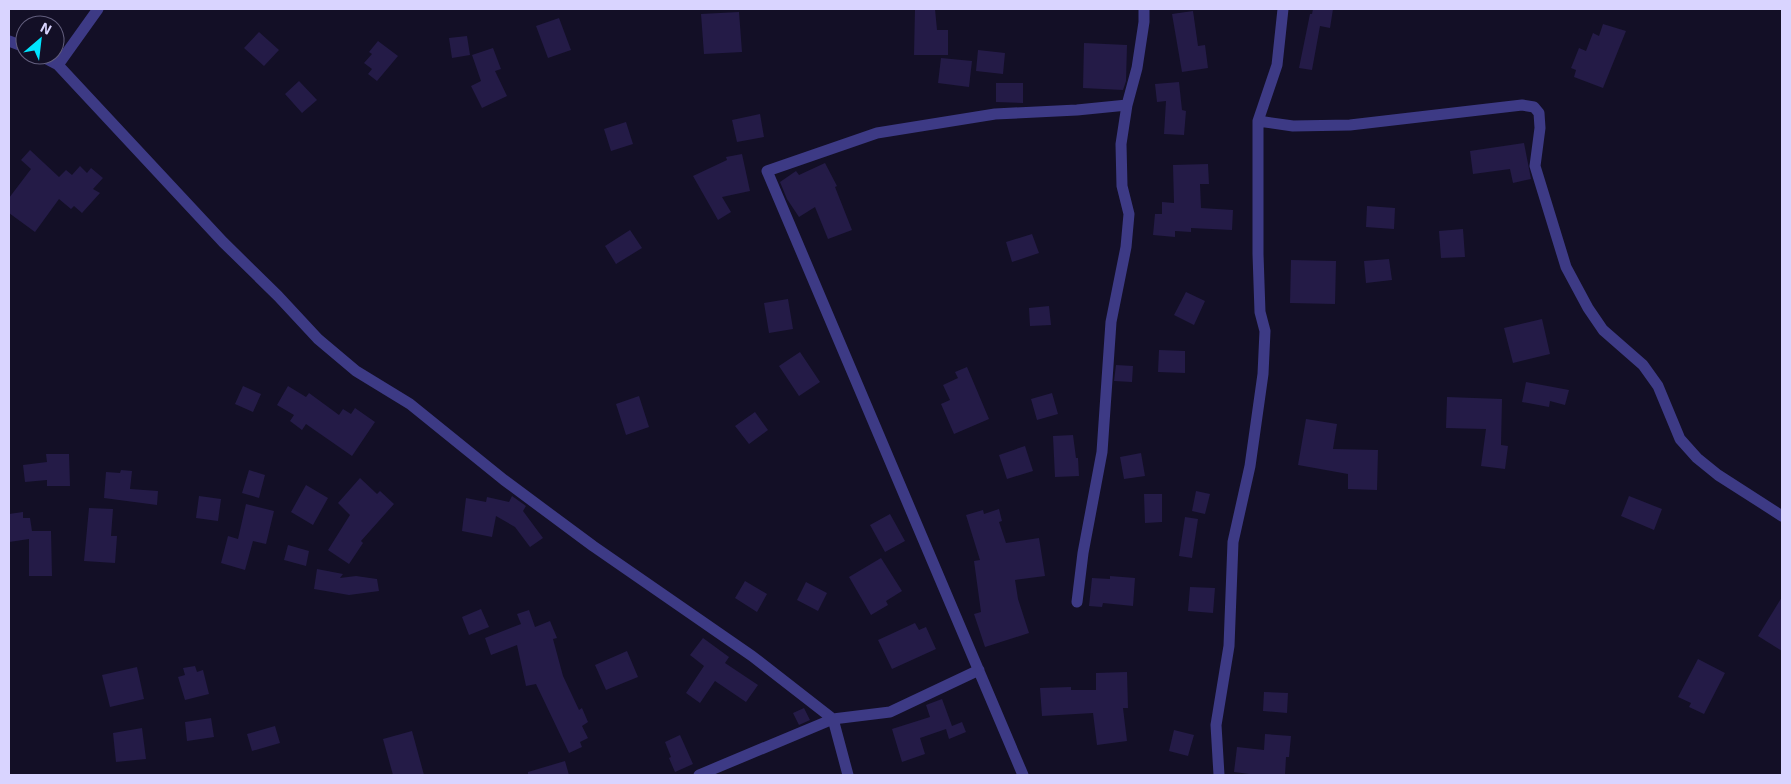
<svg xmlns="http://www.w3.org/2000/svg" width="1791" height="784" viewBox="0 0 1791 784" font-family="'Exo 2',sans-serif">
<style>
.building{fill:#241b47}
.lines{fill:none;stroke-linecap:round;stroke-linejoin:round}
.street{stroke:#3d3a85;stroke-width:11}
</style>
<rect width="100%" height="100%" fill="#130f26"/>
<path class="building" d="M 915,9 L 935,9 L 937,30 L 948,30 L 948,55 L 914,55 Z
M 1313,9 L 1333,9 L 1330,28 L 1320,26 L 1312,70 L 1299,68 L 1310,14 L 1312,14 Z
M 1193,11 L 1198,46 L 1205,45 L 1208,68 L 1182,72 L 1172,14 Z
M 739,12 L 742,52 L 704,54 L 701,14 Z
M 559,18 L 571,50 L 548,58 L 536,26 Z
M 1603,24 L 1626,31 L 1603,88 L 1574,77 L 1576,70 L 1571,68 L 1579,48 L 1586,51 L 1593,33 L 1599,36 Z
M 259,32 L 279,50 L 264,66 L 244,48 Z
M 467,36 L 470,55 L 452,58 L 449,38 Z
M 378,41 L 398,56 L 377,81 L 368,74 L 372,69 L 364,63 L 372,54 L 369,52 Z
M 1084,43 L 1127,45 L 1126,81 L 1123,90 L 1083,88 Z
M 493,48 L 501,69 L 495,71 L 507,96 L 482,108 L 471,86 L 481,81 L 472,55 Z
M 978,50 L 1005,53 L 1003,74 L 976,71 Z
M 941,58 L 972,61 L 969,87 L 938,83 Z
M 299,81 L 317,100 L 302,113 L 285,94 Z
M 1179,82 L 1182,110 L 1186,111 L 1184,135 L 1164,134 L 1166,101 L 1157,102 L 1155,84 Z
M 996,83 L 1023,83 L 1023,103 L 996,102 Z
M 760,114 L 764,137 L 737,142 L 732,120 Z
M 626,122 L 633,144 L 611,151 L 604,129 Z
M 1524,143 L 1531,179 L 1513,183 L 1510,169 L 1473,174 L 1470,151 Z
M 30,150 L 59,177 L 66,170 L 72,175 L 80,166 L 87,173 L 91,168 L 103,178 L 93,189 L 100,193 L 82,213 L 74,206 L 71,209 L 59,199 L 35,232 L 9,213 L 9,198 L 31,169 L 21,160 Z
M 742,154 L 750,191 L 722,197 L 731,212 L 718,220 L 693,176 L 727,160 L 726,157 Z
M 825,163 L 837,186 L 835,187 L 852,230 L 828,239 L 815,207 L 799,217 L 787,199 L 780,182 L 796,171 L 799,175 Z
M 1208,164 L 1209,184 L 1200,184 L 1201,208 L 1233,210 L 1232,230 L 1191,228 L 1191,232 L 1175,231 L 1175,237 L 1153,235 L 1155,214 L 1162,214 L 1162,202 L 1174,203 L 1173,165 Z
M 1367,206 L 1395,208 L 1394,229 L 1366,227 Z
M 1463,229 L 1465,257 L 1441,258 L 1439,231 Z
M 630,230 L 642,248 L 616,264 L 605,246 Z
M 1032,234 L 1039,253 L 1012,262 L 1006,242 Z
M 1389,259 L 1392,280 L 1366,283 L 1364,261 Z
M 1291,260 L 1336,261 L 1335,304 L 1290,303 Z
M 1186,292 L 1205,301 L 1194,325 L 1174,315 Z
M 788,299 L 793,329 L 769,333 L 764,303 Z
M 1049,306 L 1051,325 L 1030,326 L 1029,308 Z
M 1542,319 L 1550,354 L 1513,363 L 1504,328 Z
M 1159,350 L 1185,351 L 1185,373 L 1158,372 Z
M 800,352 L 820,382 L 799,396 L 779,366 Z
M 1116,365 L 1133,366 L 1132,382 L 1114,381 Z
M 967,367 L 989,419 L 954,434 L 941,404 L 950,400 L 943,385 L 958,378 L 955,372 Z
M 1526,382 L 1569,390 L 1565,405 L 1550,401 L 1549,407 L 1522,402 Z
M 243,386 L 261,394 L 253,412 L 235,404 Z
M 288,386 L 306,397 L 309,393 L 339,415 L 343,409 L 351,414 L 355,408 L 375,422 L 352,456 L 306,424 L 302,430 L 290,421 L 294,415 L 277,405 Z
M 1052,393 L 1058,414 L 1037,420 L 1031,399 Z
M 639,396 L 649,427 L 626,435 L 616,404 Z
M 1447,397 L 1502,399 L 1501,445 L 1508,446 L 1505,469 L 1481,466 L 1486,429 L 1446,428 Z
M 755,412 L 768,430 L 749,444 L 735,426 Z
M 1306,419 L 1337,424 L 1333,449 L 1378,450 L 1377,490 L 1348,489 L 1348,474 L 1298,465 Z
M 1073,435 L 1076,458 L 1078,458 L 1079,476 L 1055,477 L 1053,436 Z
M 1025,446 L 1033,471 L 1007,479 L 999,455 Z
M 1141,453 L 1145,476 L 1124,479 L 1120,457 Z
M 46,454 L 69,454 L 70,486 L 47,486 L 47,480 L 25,482 L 23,465 L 47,462 Z
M 121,470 L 132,471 L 130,489 L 158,491 L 157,505 L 104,498 L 106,472 L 120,473 Z
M 249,470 L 265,475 L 259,498 L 242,493 Z
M 360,478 L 377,494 L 380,491 L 394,504 L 361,541 L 363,543 L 349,564 L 328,550 L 350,515 L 338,503 Z
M 306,485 L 328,498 L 313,525 L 291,512 Z
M 1196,491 L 1210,494 L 1205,514 L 1192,511 Z
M 1144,494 L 1162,494 L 1162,522 L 1145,523 Z
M 199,496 L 221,499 L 218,521 L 196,518 Z
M 512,496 L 526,506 L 523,511 L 543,538 L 530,547 L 515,527 L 496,516 L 492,537 L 462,531 L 466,498 L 486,502 L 487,497 L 509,502 Z
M 1629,496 L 1662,509 L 1654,530 L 1621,516 Z
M 246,504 L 274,511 L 266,544 L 253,541 L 245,570 L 221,563 L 228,536 L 238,539 Z
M 89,508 L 113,509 L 111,536 L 117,536 L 115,563 L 84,561 Z
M 999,509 L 1002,521 L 999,522 L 1006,543 L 1039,538 L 1045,576 L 1015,580 L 1018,599 L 1029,633 L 985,647 L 974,614 L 981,612 L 974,561 L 980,560 L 966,515 L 983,510 L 984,514 Z
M 23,512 L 23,518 L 30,518 L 32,531 L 51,531 L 52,576 L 29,576 L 29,539 L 9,542 L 9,514 Z
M 890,514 L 905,541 L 885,552 L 870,525 Z
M 1185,517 L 1198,519 L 1192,558 L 1179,556 Z
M 288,545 L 309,551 L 306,566 L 284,560 Z
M 881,558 L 902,591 L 886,601 L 888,605 L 871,615 L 849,577 Z
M 317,569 L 343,574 L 340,578 L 356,576 L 377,579 L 379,591 L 349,595 L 314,589 Z
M 1110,576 L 1135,578 L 1133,606 L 1103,603 L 1102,607 L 1089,606 L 1092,578 L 1110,579 Z
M 745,581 L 767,594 L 757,612 L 735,598 Z
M 806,582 L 827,593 L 818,611 L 797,600 Z
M 1190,587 L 1215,588 L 1213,613 L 1188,611 Z
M 1782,597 L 1782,651 L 1758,636 Z
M 481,609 L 489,627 L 469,635 L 462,617 Z
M 529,610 L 535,627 L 550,621 L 557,638 L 553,639 L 563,676 L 579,710 L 582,708 L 588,722 L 582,726 L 588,738 L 580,742 L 582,747 L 569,753 L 536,684 L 526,686 L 517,645 L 491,655 L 485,638 L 521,624 L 517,614 Z
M 915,623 L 919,630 L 926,627 L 936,649 L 892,669 L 878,640 Z
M 703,638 L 729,657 L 725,663 L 758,685 L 746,702 L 715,681 L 700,703 L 686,693 L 704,666 L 690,655 Z
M 627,651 L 638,677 L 606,690 L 595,665 Z
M 1698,659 L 1725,673 L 1704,714 L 1689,707 L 1691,703 L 1678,697 Z
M 195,666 L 197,672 L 203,670 L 209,694 L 185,700 L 178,677 L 185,675 L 183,668 Z
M 137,667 L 144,699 L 110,707 L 102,675 Z
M 1127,672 L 1128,708 L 1123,708 L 1127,741 L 1097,745 L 1093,713 L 1042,716 L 1040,688 L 1071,687 L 1071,690 L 1096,690 L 1096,673 Z
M 1264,692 L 1288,693 L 1287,713 L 1263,711 Z
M 942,699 L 952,726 L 962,722 L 966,732 L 949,739 L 946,729 L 920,738 L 925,754 L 902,762 L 892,729 L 930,717 L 926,705 Z
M 804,708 L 810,720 L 799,725 L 793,713 Z
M 211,718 L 214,737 L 187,741 L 185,722 Z
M 275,726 L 280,743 L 252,751 L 247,734 Z
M 142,728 L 146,759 L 116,762 L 113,733 Z
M 1174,730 L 1194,735 L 1188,756 L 1169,751 Z
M 412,731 L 424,775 L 393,775 L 383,739 Z
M 1265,734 L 1291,736 L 1289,757 L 1286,757 L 1285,775 L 1257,775 L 1234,772 L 1237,747 L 1264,750 Z
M 680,735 L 693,764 L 675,772 L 669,758 L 671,757 L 665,742 Z
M 565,761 L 569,775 L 528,775 L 528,772 Z"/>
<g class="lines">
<path class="street" d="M 9,41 L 25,47
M 39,55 L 58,65 L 223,242 L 278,296 L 318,339 L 356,371 L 410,404 L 504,480 L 593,546 L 752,656 L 833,719 L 890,712 L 979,670
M 58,65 L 98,9
M 1258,121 L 1293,126 L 1350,125 L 1522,105 L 1534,107 L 1539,113 L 1540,128 L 1535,166 L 1566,267 L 1588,308 L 1603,330 L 1643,365 L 1658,386 L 1680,439 L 1697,458 L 1718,475 L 1782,516
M 1077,602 L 1083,553 L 1102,452 L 1111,322 L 1126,247 L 1129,214 L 1122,186 L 1121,144 L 1127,105 L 1137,68 L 1144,22 L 1144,9
M 699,775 L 833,719 L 848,775
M 1023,775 L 767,171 L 877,133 L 995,114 L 1077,110 L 1127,105
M 1219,775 L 1216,725 L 1229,646 L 1233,542 L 1250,466 L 1263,374 L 1265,331 L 1260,312 L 1258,254 L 1258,121 L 1277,65 L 1283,9"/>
</g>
<rect width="1791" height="784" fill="none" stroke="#d9d4ff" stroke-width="20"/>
<g transform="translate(40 40) rotate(28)"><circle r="24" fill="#130f26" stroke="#625e7d"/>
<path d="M0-4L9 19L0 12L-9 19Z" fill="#00e5ff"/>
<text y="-8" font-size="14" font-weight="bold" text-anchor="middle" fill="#d9d4ff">N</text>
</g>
</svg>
